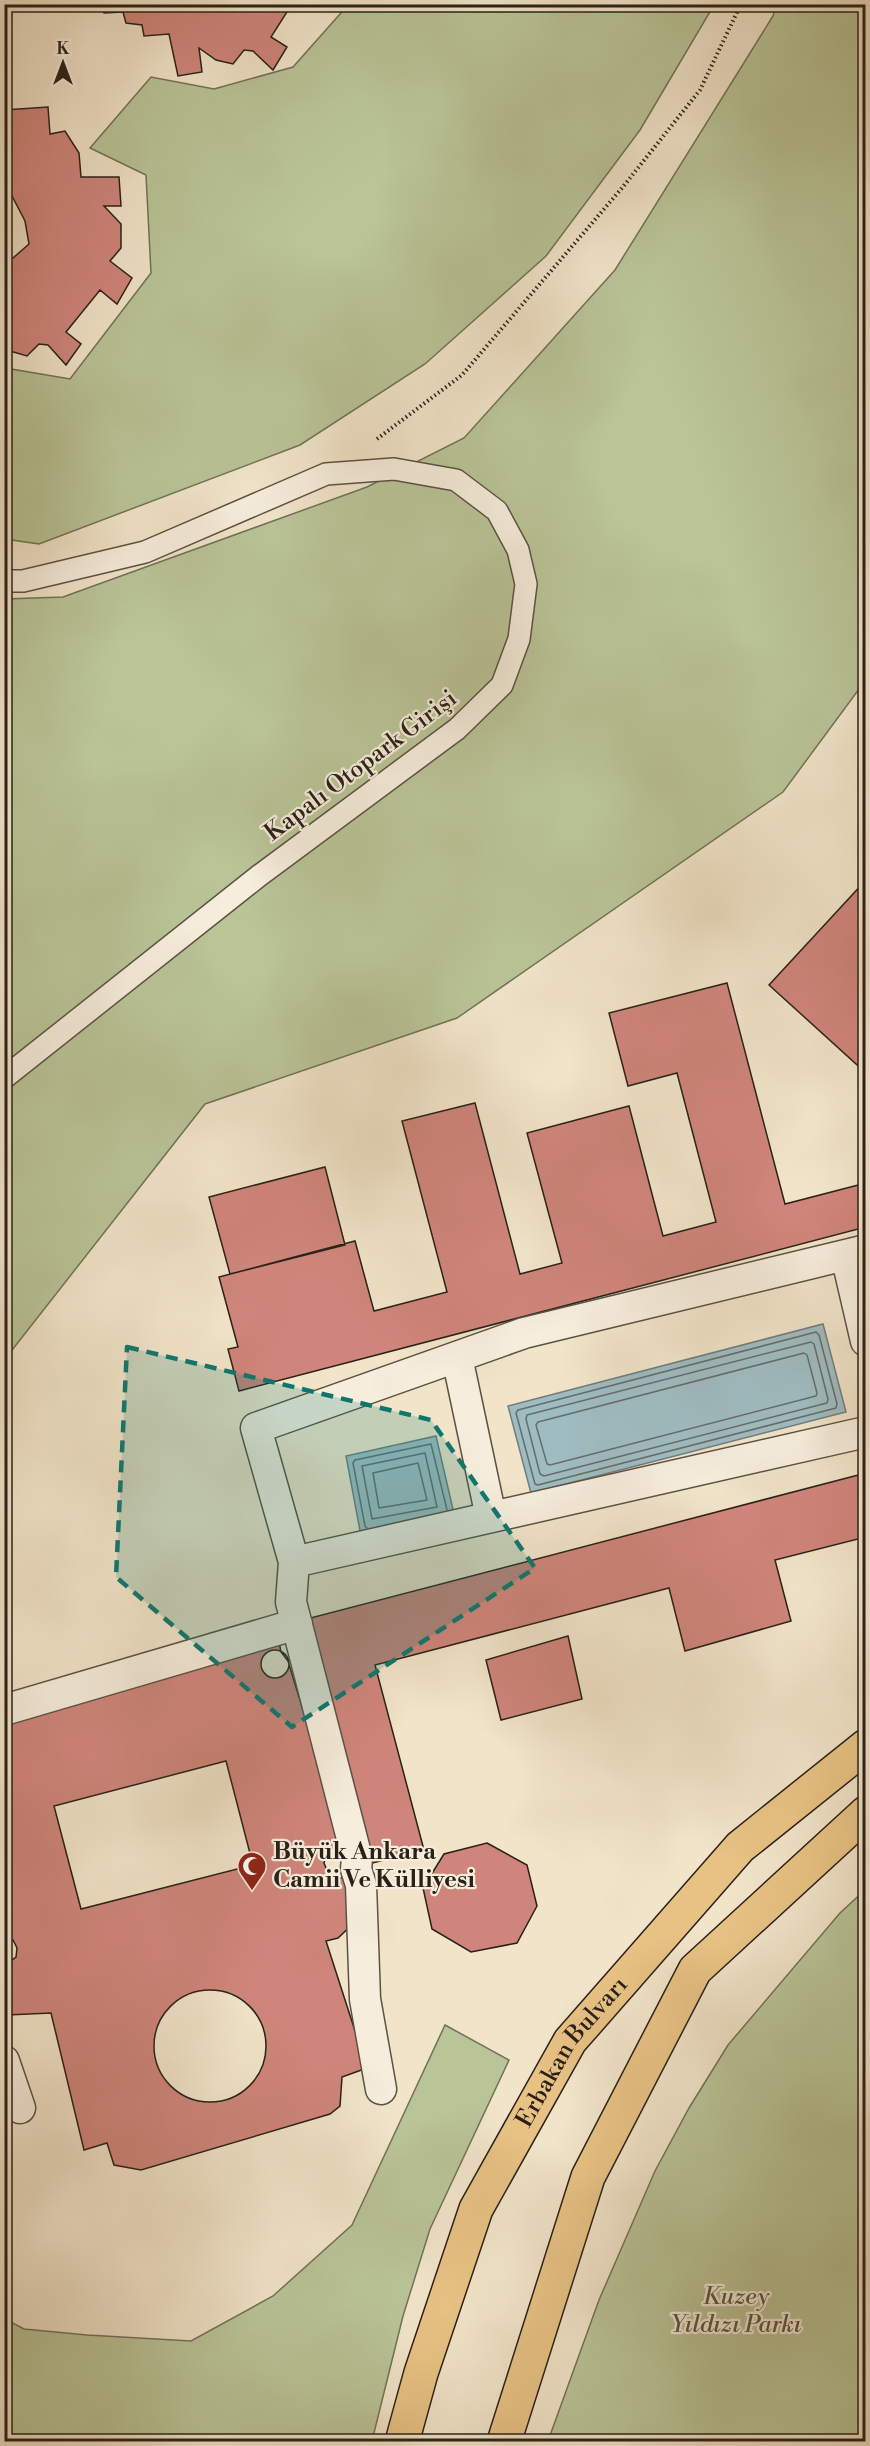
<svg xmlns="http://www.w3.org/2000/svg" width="870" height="2446" viewBox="0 0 870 2446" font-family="'Libre Bodoni',serif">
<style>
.green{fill:#b9c497;stroke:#717258;stroke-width:1.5}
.water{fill:#9fbcc1;stroke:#707e7d;stroke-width:1.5}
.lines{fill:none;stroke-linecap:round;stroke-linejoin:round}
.shore{stroke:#646e6c;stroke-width:1.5}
.building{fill:#cf857b;stroke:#292118;stroke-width:1.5;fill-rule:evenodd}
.service-casing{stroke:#5b5244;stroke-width:24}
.pedestrian-casing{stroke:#5b5244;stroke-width:33}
.trunk-casing{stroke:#292118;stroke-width:36}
.path{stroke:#292118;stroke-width:4;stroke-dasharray:1.5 3;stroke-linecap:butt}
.service{stroke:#f6eddc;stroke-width:21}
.pedestrian{stroke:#f6eddc;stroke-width:30}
.trunk{stroke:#e8c284;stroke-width:33}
.marked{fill:#0f766e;fill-opacity:0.2;stroke:#0f766e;stroke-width:4.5;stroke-dasharray:12 8;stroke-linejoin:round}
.labels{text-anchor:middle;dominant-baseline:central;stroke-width:4.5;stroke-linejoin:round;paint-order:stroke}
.street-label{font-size:24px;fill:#292118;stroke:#f6eddc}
.poi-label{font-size:24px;font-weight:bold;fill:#292118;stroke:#f6eddc;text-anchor:start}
.park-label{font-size:24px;font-style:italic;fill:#54523e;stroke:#f6eddc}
</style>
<rect width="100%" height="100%" fill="#f1e4c9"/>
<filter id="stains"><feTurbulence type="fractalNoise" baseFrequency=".00333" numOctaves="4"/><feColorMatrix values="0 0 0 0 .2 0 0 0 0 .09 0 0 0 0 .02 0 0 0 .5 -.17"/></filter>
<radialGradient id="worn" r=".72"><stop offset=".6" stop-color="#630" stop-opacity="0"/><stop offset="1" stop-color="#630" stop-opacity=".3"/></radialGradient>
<path class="green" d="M 348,5 L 714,5 L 640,130 L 546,256 L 425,364 L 300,445 L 39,544 L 5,539 L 5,368 L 70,379 L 151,273 L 146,175 L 90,148 L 151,77 L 214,89 L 293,67 Z
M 776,5 L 865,5 L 865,681 L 783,792 L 457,1018 L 205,1104 L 5,1359 L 5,599 L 63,597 L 367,487 L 464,438 L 615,270 L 773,16 Z
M 865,1890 L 865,2441 L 548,2441 L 599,2300 L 655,2171 L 689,2108 L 728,2045 L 840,1913 Z
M 445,2025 L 509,2060 L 430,2229 L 403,2316 L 372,2441 L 5,2441 L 5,2319 L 24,2329 L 87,2335 L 191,2341 L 273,2296 L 352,2225 Z"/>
<path class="water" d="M 823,1324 L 846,1412 L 531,1493 L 508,1406 Z
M 436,1436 L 455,1518 L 361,1536 L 346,1456 Z"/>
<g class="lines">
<path class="shore" d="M 816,1332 L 819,1335 L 837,1404 L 836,1408 L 538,1485 L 535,1484 L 516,1413 L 518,1410 Z
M 811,1342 L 814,1344 L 828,1399 L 827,1403 L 544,1476 L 540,1474 L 526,1419 L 527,1415 Z
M 804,1353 L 807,1355 L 817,1393 L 816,1396 L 550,1465 L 547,1464 L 536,1425 L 538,1422 Z
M 425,1453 L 437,1507 L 372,1519 L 362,1466 Z
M 418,1463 L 427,1500 L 379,1508 L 373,1473 Z
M 367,1528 L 365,1526 L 353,1463 L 355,1460 L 431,1444 L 447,1510"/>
</g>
<path class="building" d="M 102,4 L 292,4 L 271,37 L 287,47 L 273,70 L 253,51 L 244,50 L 233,64 L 216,60 L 199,48 L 202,72 L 178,76 L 169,34 L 144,36 L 142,25 L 126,23 L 123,12 L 104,13 Z
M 48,107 L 50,134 L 65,131 L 79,153 L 81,177 L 119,177 L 121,206 L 104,206 L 121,224 L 121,248 L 110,261 L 132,278 L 117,304 L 100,290 L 66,332 L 81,344 L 66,365 L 48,345 L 39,344 L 27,356 L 10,351 L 4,347 L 4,259 L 13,258 L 29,244 L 25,221 L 12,196 L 4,197 L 4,110 Z
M 866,880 L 866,950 L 864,952 L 866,954 L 866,1073 L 769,985 Z
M 727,983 L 785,1204 L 866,1183 L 866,1227 L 239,1391 L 228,1349 L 238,1347 L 219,1277 L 355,1241 L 374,1311 L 447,1292 L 402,1121 L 475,1103 L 520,1274 L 562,1263 L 527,1133 L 629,1106 L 663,1236 L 716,1222 L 677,1073 L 628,1086 L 609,1013 Z
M 325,1167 L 345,1245 L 230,1274 L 209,1197 Z
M 866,1473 L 866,1537 L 775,1560 L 791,1621 L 685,1651 L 669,1588 L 375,1665 L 424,1850 L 364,1865 L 299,1621 Z
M 568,1636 L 582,1699 L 501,1720 L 486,1660 Z
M 279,1642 L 281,1652 L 288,1661 L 353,1873 L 357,1920 L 338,1938 L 326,1941 L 367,2068 L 342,2077 L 340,2106 L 330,2114 L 141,2170 L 114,2165 L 107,2143 L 84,2150 L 51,2013 L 7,2015 L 4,2007 L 4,1723 ZM 226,1761 L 253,1865 L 81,1909 L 54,1806 Z
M261 1664a14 14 0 1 1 28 0a14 14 0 1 1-28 0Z
M 487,1843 L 527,1865 L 537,1906 L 517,1943 L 471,1952 L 432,1929 L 423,1888 L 444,1854 Z
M 342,1845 L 343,1878 L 338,1878 L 328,1873 L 324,1863 L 327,1852 L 336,1846 Z
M 4,1937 L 13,1940 L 17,1948 L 16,1957 L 5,1965 Z
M154 2046a56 56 0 1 1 112 0a56 56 0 1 1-112 0Z"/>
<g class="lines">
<g class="service-casing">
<path id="service" d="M 4,581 L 23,581 L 145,552 L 326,474 L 394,469 L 456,480 L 497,511 L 518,550 L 526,584 L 519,639 L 502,685 L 457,729 L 260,875 L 4,1078"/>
</g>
<g class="pedestrian-casing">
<path id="pedestrian" d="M 866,1250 L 524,1333 L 256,1428 L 294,1562 L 866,1432
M 846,1255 L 866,1341
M 457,1357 L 491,1517
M 294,1562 L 291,1602 L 357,1858 L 356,1869 L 361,1885 L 365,1999 L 381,2089
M 4,1710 L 297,1624
M 4,2061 L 20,2108"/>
</g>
<g class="trunk-casing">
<g id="trunk">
<path id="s1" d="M 402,2442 L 421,2373 L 476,2209 L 570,2041 L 740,1847 L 866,1746"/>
<path d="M 504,2442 L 588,2177 L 695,1970 L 866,1813"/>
</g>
</g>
<path class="path" d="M 377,439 L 462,375 L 622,188 L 700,90 L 741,4"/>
<use href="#service" class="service"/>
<use href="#pedestrian" class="pedestrian"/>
<use href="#trunk" class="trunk"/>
</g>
<path class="marked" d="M 127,1347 L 431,1420 L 535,1568 L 292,1727 L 116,1577 Z"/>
<defs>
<g id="mosque-pin" transform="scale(1.5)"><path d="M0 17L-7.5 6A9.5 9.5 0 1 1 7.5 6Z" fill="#8f2418" stroke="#f6eddc"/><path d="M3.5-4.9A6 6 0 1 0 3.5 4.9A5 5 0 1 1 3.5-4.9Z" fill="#fff"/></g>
</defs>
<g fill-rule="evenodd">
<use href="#mosque-pin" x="252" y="1866"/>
</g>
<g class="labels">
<g class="street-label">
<text transform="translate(361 766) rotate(-37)">Kapalı Otopark Girişi</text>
<text stroke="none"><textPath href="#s1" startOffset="429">Erbakan Bulvarı</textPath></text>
</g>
<g class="poi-label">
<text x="273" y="1852">Büyük Ankara<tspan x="273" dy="28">Camii Ve Külliyesi</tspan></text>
</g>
<g class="park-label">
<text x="736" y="2297">Kuzey<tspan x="736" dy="28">Yıldızı Parkı</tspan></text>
</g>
</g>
<rect width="870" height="2446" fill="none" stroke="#f1e4c9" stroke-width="24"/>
<rect x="6" y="6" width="858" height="2434" fill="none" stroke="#292118" stroke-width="3"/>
<rect x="12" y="12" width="846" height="2422" fill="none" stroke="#292118" stroke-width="1.5"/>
<g transform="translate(63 63)" stroke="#f6eddc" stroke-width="4.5" paint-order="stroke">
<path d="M0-4.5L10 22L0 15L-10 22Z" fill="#292118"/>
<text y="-9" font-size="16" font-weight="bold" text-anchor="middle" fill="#292118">K</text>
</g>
<rect width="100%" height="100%" filter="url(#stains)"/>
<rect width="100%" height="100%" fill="url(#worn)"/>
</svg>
